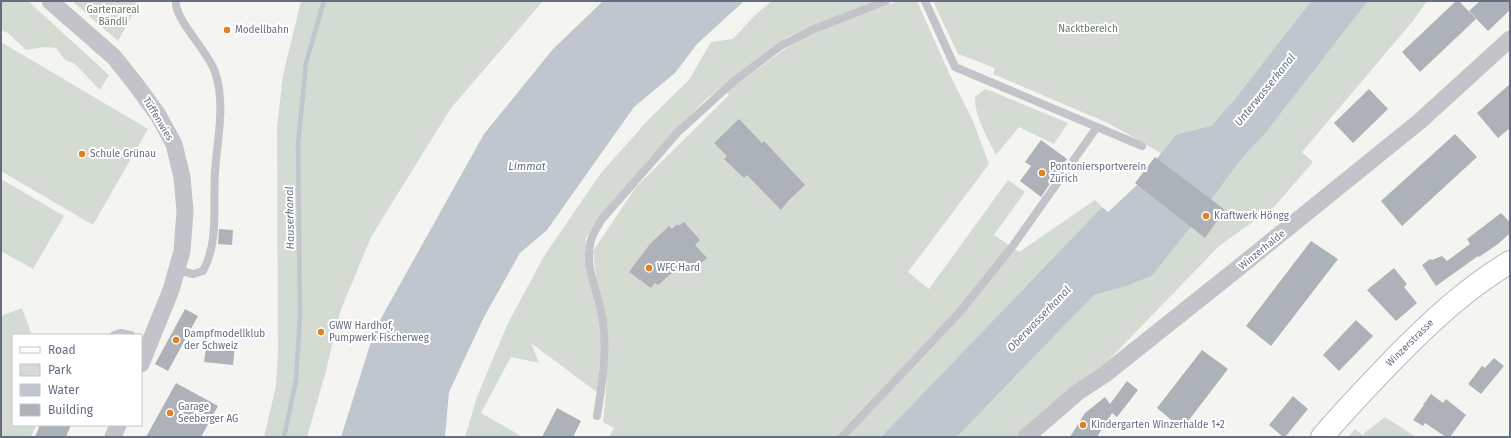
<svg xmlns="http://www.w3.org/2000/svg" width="1511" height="438" viewBox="0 0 1511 438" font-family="'Fira Sans',sans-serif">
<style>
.green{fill:#d3dbd2}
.water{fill:#c0c6ce}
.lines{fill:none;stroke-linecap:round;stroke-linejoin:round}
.stream{stroke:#c0c6ce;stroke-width:4.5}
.building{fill:#adb1b8}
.secondary-casing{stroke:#b7b9bf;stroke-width:24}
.lane{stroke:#c2c4c9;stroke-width:8}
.street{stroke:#c2c4c9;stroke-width:17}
.secondary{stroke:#fff;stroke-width:22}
.poi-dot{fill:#e18124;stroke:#fff;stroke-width:1.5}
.labels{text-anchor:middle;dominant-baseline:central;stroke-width:4;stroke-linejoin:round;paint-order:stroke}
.park-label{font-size:10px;fill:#627964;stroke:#fff}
.poi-label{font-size:10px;fill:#646d81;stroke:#fff;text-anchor:start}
.street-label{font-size:10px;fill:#646d81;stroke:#fff}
.water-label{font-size:11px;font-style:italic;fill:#647485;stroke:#fff}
</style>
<rect width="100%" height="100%" fill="#f4f5f1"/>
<path class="green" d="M 1,1 L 28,1 L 109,75 L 100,90 L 75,64 L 65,60 L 56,48 L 44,47 L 26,50 L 8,33 L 1,30 Z
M 72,1 L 140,1 L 118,41 Z
M 301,1 L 543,1 L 451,108 L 371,237 L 340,312 L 326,371 L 307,437 L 264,437 L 276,386 L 278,351 L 277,127 L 283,75 Z
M 772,1 L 876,1 L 787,37 L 705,100 L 654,153 L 599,217 L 586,238 L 585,254 L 590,286 L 600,322 L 601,340 L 598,393 L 531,343 L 539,363 L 511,357 L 481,413 L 523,437 L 465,437 L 477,397 L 507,325 L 544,256 L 601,173 L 649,119 L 689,80 L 711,42 L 733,39 L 755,15 Z
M 898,1 L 917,1 L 949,73 L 973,121 L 989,164 L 908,272 L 929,289 L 1008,180 L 1025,192 L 994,235 L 1019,252 L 1095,200 L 1102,207 L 881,437 L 609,437 L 614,428 L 603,422 L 606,394 L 605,392 L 606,391 L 608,334 L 606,319 L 597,286 L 593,251 L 636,187 L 729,95 L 726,92 L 796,41 L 821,30 Z
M 933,1 L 1311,1 L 1234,100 L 1211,126 L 1177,134 L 1161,153 L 1108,123 L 993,74 L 995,68 L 958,54 Z
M 1368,1 L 1427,1 L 1412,22 L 1302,152 L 1313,162 L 1275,206 L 1219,246 L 1078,392 L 1026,437 L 957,437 L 1094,295 L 1124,287 L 1152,276 L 1191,227 L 1205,237 L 1225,211 L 1211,200 L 1242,158 L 1264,135 Z
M 1,42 L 148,129 L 93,225 L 1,171 Z
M 985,89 L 991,91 L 1068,123 L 1054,144 L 1019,127 L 996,155 C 988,139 974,115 975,97 Z
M 1,179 L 64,216 L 33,269 L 1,251 Z
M 22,308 L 32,335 L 13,335 L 13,425 L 36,425 L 31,437 L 1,437 L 1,316 Z
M 1385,417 L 1416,437 L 1348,437 L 1355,429 L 1362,435 Z"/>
<path class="water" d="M 603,1 L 744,1 L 697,44 L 675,73 L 634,107 L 547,230 L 520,253 L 484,317 L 449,392 L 445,437 L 341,437 L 375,329 L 484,134 L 553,49 Z
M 1311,1 L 1368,1 L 1264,135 L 1242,158 L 1191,227 L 1152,276 L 1124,287 L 1094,295 L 957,437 L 881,437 L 1102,207 L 1108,212 L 1137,185 L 1161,153 L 1177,134 L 1211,126 L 1234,100 Z"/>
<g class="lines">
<path class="stream" d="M 284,437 L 296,380 L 300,316 L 298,145 L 306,63 L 324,1"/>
</g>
<path class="building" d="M 1456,1 L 1459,1 L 1476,19 L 1420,72 L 1402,52 Z
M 1480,1 L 1510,1 L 1510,10 L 1488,31 L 1469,11 Z
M 1510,84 L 1510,128 L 1498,138 L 1477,113 Z
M 1369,89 L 1388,109 L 1353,143 L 1334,123 Z
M 739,119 L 762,143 L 764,141 L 805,185 L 789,200 L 781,210 L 747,175 L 744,178 L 724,159 L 727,156 L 714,143 Z
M 1455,134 L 1477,157 L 1402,226 L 1381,201 Z
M 1041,140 L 1067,159 L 1041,197 L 1020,181 L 1031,166 L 1025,162 Z
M 1155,157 L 1225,210 L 1205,238 L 1135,183 Z
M 1501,213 L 1510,222 L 1510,233 L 1498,244 L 1479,257 L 1478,256 L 1436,286 L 1422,265 L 1430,259 L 1432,260 L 1442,256 L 1447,261 L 1470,244 L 1467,239 Z
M 684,222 L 700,240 L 695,245 L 707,258 L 698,266 L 693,268 L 686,261 L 658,285 L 655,283 L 651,288 L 629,272 L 650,244 L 669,226 L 672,229 L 677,224 L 678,226 Z
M 219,229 L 233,230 L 232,245 L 218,244 Z
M 1311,241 L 1338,259 L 1271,346 L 1246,326 Z
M 1394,268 L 1407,284 L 1404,287 L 1417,303 L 1396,321 L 1367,290 Z
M 185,309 L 198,316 L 168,371 L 155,364 Z
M 1356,320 L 1373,336 L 1339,371 L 1323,355 Z
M 207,342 L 235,344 L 233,365 L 204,362 Z
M 1202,350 L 1228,369 L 1182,429 L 1157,408 Z
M 1494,358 L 1504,366 L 1481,394 L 1468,384 L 1482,366 L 1485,368 Z
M 1127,381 L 1138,390 L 1117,417 L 1112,413 L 1097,437 L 1070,437 L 1085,413 L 1105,397 L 1110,404 Z
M 176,383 L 218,406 L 201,437 L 146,437 Z
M 1431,394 L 1443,403 L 1446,399 L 1466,415 L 1450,437 L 1446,437 L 1425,423 L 1423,426 L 1413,420 L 1424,405 L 1423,405 Z
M 1293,396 L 1308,409 L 1285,437 L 1283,437 L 1269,425 Z
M 557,408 L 581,421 L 573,437 L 542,437 Z
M 40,425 L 71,425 L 66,437 L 35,437 Z"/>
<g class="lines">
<g class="secondary-casing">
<path id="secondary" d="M 1322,437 C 1344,411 1367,387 1391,362 C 1427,325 1465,289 1510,262"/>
</g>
<path class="lane" d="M 176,1 C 174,19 208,51 215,72 C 226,104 217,140 215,172 C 213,204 219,242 203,271 L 193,274 L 176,270
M 925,1 L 955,67 L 1142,146
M 114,335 L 120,333 L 131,335
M 597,416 C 602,385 607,353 603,322 C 600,295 583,268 591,240 C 593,233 598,226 602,219 L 678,132 L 733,82 L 782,45 L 814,29 L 886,1
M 842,437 L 959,313 L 1012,247 L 1097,127"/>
<path class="street" d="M 50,1 L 114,57 L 137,86 L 158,115 L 174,144 L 182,177 L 185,211 L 182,251 L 171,290 L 141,364
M 113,437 L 118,425
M 1026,437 L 1078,392 L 1104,375 L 1237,269 L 1420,121 L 1510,39"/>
<use href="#secondary" class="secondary"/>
</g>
<g class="poi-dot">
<circle cx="227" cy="30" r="4"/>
<circle cx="82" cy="154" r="4"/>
<circle cx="1042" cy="173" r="4"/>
<circle cx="1206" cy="216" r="4"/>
<circle cx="649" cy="268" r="4"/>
<circle cx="321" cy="332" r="4"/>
<circle cx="176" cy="340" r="4"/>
<circle cx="170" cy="413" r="4"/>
<circle cx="1083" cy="425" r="4"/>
</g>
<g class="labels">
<g class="park-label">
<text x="113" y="10">Gartenareal<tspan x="113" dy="12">Bändli</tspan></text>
<text x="1088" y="29">Nacktbereich</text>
</g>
<g class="poi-label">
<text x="235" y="30">Modellbahn</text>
<text x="90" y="154">Schule Grünau</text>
<text x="1050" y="167">Pontoniersportverein<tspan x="1050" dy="12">Zürich</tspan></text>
<text x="1214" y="216">Kraftwerk Höngg</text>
<text x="657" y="268">WFC Hard</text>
<text x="329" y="326">GWW Hardhof,<tspan x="329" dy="12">Pumpwerk Fischerweg</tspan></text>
<text x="184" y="334">Dampfmodellklub<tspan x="184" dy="12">der Schweiz</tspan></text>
<text x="178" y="407">Garage<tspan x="178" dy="12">Seeberger AG</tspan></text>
<text x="1091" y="425">Kindergarten Winzerhalde 1+2</text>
</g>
<g class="street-label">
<text transform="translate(158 119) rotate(59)">Tüffenwies</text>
<text transform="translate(1262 250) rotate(-39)">Winzerhalde</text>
<text transform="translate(1410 343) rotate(-45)">Winzerstrasse</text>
</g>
<g class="water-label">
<text transform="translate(1265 90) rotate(-51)">Unterwasserkanal</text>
<text x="527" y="166">Limmat</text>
<text transform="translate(290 218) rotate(-91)">Hauserkanal</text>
<text transform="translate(1039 319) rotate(-46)">Oberwasserkanal</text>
</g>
</g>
<rect width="1511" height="438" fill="none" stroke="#646d81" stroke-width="4"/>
<rect x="12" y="334" width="130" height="92" fill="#ffffff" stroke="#c1c5cd"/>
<rect x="20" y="347" width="20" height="6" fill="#ffffff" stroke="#c1c5cd"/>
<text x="48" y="354" font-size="12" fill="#646d81">Road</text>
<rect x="20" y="364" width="20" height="12" fill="#d3dbd2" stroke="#c1c5cd"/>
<text x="48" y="374" font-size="12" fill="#646d81">Park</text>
<rect x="20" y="384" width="20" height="12" fill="#c0c6ce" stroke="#c1c5cd"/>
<text x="48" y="394" font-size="12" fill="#646d81">Water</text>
<rect x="20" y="404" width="20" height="12" fill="#adb1b8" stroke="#c1c5cd"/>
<text x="48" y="414" font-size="12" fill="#646d81">Building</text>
</svg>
